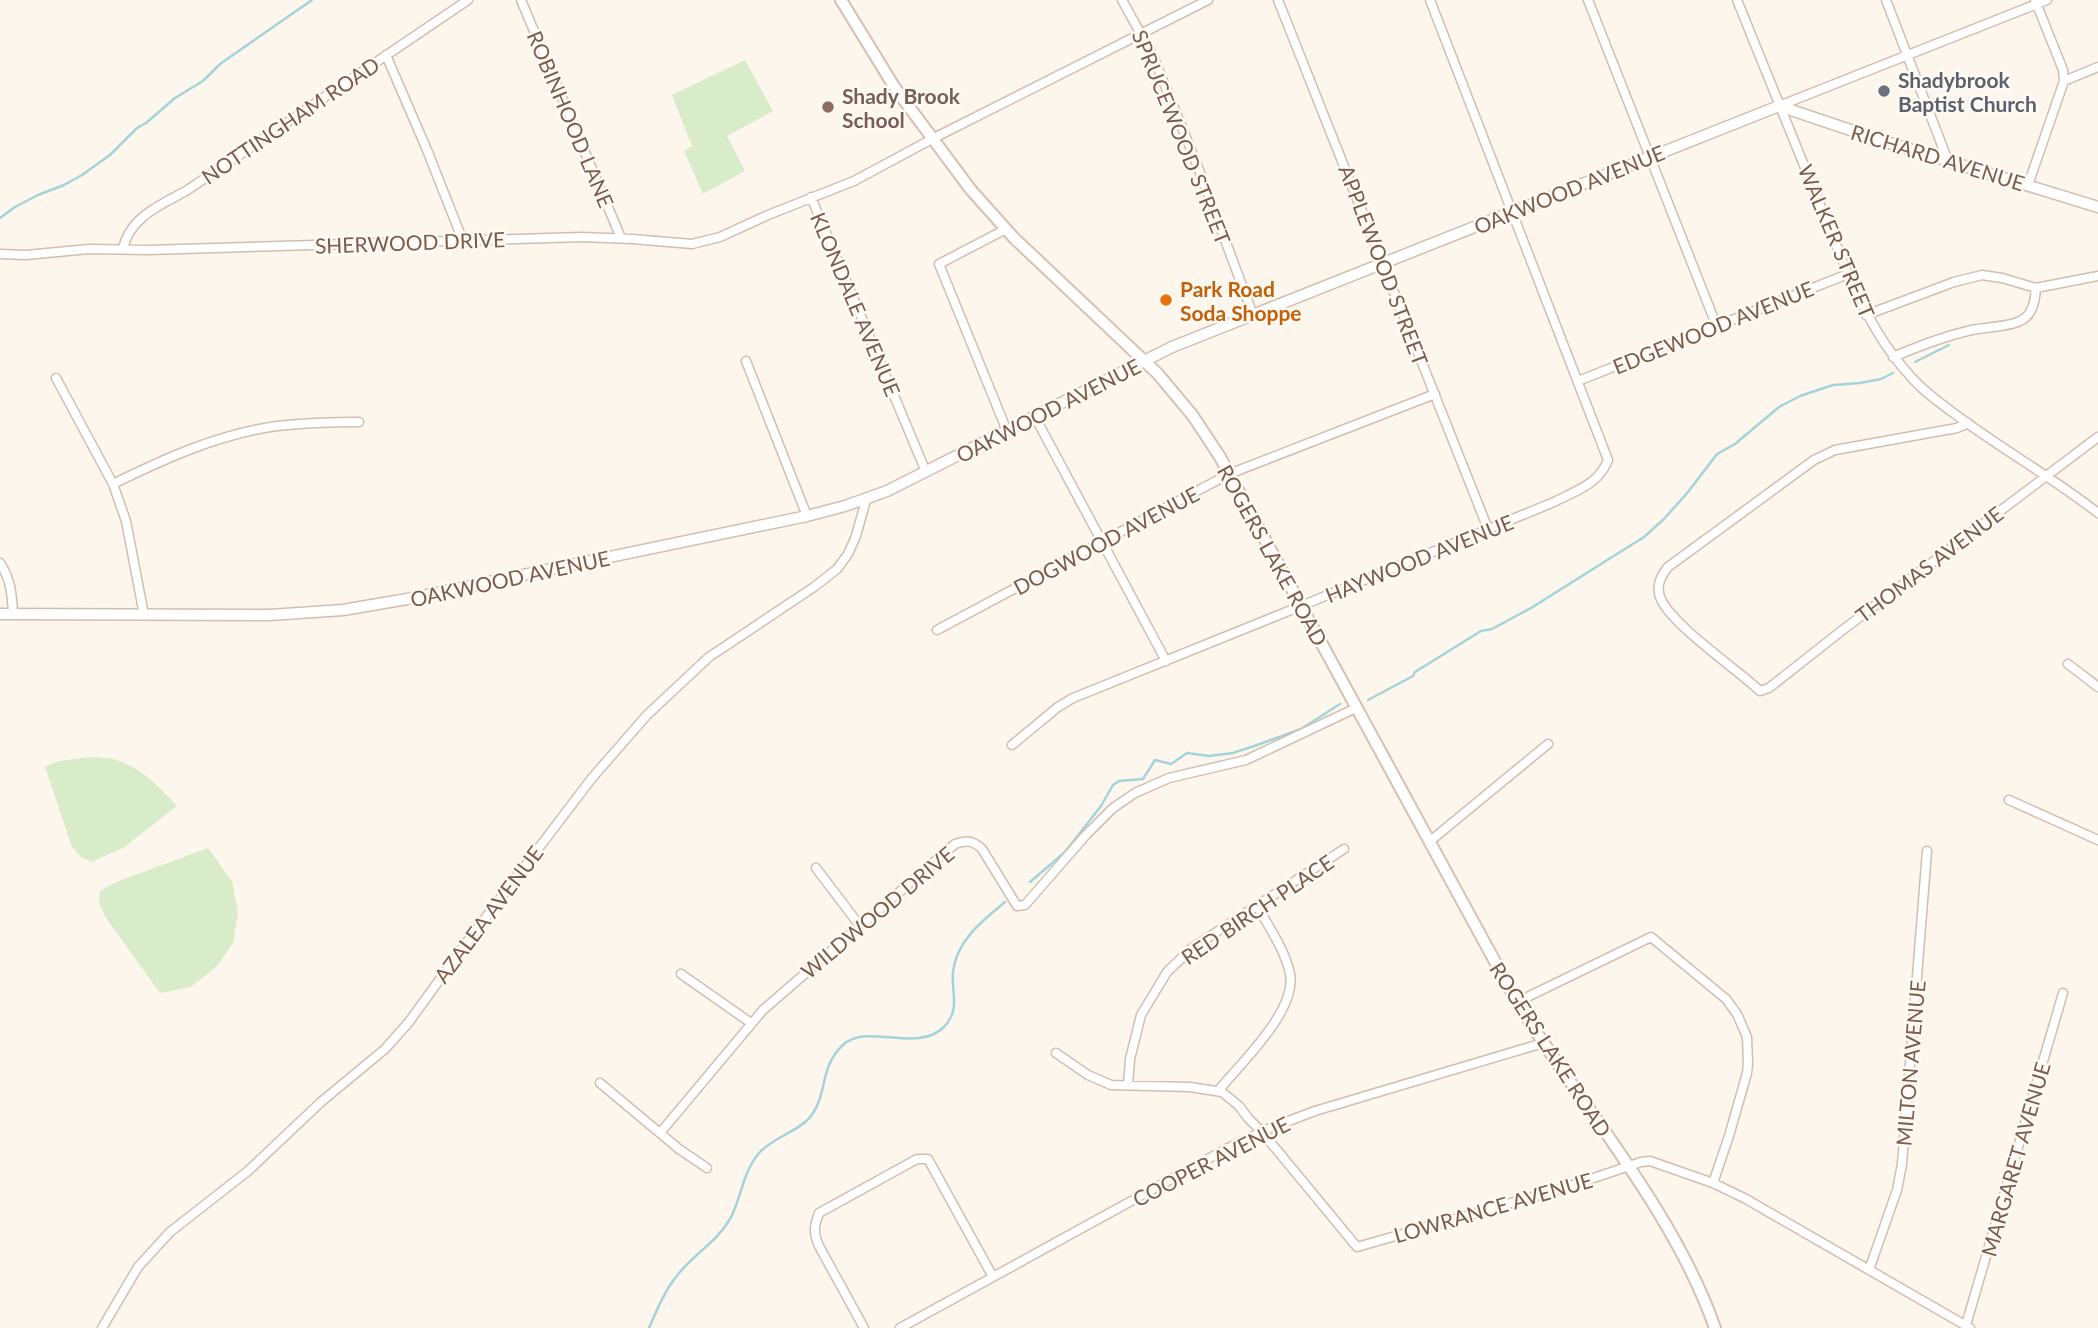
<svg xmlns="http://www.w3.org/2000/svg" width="2098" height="1328" viewBox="0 0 2098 1328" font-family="Lato,sans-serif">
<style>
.green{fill:#d8ecc9}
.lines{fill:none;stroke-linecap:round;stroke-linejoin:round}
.stream{stroke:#a5d3da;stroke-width:2.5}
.minor-casing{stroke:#d1beb0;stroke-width:11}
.tertiary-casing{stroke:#d1beb0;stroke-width:13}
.secondary-casing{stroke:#d6c0b0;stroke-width:14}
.minor{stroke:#fff;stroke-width:8}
.tertiary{stroke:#fff;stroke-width:10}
.secondary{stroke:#fff;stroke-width:10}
.worship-dot{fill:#6b7280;stroke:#fffaf3;stroke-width:2.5}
.education-dot{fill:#8d6e63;stroke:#fffaf3;stroke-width:2.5}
.food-dot{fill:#e8710a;stroke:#fffaf3;stroke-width:2.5}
.labels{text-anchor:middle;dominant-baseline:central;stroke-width:5;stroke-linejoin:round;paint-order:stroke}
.worship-label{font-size:21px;font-weight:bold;fill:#5b616d;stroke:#fffaf3;text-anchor:start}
.education-label{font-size:21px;font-weight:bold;fill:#785e54;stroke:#fffaf3;text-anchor:start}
.street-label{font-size:21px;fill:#7a5c4d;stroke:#fffaf3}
.food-label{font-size:21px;font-weight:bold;fill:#c56008;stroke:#fffaf3;text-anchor:start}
</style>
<rect width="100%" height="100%" fill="#fdf6ec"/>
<path class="green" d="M 745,60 L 773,111 L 727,136 L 745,171 L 703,194 L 684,151 L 692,146 L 672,95 Z
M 89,757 C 97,758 108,757 116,760 C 141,767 160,788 177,806 L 123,848 L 91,862 L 81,857 L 72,847 L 45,767 L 59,761 Z
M 208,848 L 232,881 L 238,913 L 233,943 L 217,966 L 191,987 L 160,993 L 104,915 L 99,902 L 100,891 L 116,882 Z"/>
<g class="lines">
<path class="stream" d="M 0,218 L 15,207 L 38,195 L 64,185 L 82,175 L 110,155 L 137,128 L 146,123 L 175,98 L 203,81 L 220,64 L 312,0
M 1915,362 L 1949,345
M 1368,700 L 1413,676 L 1415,672 L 1481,631 L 1492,629 L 1531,608 L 1644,537 L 1664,519 L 1688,492 L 1717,454 L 1735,444 L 1779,407 L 1800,396 L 1833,385 L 1860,383 L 1881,379 L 1893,373
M 1030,882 L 1065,852 L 1101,806 L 1113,785 L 1119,781 L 1143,779 L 1155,760 L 1171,764 L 1187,753 L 1209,756 L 1233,753 L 1260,744 L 1301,729 L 1340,704
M 649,1328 C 657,1310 664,1292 676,1277 C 692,1255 716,1243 730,1219 C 742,1197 742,1172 760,1152 C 774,1137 801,1130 811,1116 C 828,1094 819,1067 843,1045 C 868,1022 916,1054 944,1027 C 961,1009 951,993 953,972 C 956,941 983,920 1005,902"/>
<g class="minor-casing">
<path id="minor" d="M 521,0 L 621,238
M 1122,0 L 1153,56 L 1196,162 L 1253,315
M 1278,0 L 1488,529
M 1588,0 L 1717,327
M 1737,0 L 1848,274 C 1865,312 1883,347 1912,378 C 1928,396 1950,410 1970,425 C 2012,455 2057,481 2098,513
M 1886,0 L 1948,161
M 386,55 L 427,150 L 463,241
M 2064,81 L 2098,67
M 1779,106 L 2047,0
M 2028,185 L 2064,81 L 2063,70 L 2035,0
M 811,197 L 926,472
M 1006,229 L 939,264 L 1007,431
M 123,249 C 129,218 160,205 186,191 L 468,0
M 0,254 L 26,255 L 89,249 L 149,250 L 582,237 L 632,239 L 692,244 L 720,237 L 768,215 L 854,181 L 932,139 L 1208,0
M 1866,315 L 1954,282 L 1982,275 L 2002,278 L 2036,288 L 2098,276
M 1893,357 C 1919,346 1944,336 1972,330 C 1985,327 2008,327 2020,321 C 2033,315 2035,301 2036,288
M 746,361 L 807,516
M 56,378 L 113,484 L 126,521 L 144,615
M 1578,381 L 1848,274
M 1035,417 L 1166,661
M 1968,423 L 1957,428 L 1835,450 L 1814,460 L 1668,567 C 1661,576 1656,585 1660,597 C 1670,624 1737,669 1760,691 L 1769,688 L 1840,632 L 2098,437
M 113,484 C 166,458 219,434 277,426 C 304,423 332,422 359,422
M 0,563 C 11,579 12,595 13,614
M 937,630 L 1229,474 L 1435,394
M 2068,664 L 2098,687
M 1012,745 L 1058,707 L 1073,698 L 1301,606 L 1554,502 C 1577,490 1598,485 1608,460 L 1430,0
M 2009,800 L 2098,840
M 1429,842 L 1548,744
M 816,868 L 860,926
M 681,974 L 751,1023
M 1517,1002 L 1651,937 L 1726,999 L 1737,1014 L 1747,1037 L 1748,1064 L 1747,1073 L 1729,1136 L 1713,1183
M 1056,1053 L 1088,1075 L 1111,1085 L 1190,1087 L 1222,1092 L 1239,1106 L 1248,1118 L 1262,1132 L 1357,1247 L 1567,1187 L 1641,1162 L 1650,1161 L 1713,1183 L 1746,1199 L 1970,1328
M 600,1083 L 679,1149 L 707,1168
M 1128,1085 L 1130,1059 L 1141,1015 L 1167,972 L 1192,948 L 1344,849
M 1218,1091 C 1240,1064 1297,1011 1290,974 C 1285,950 1269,927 1257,906
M 660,1133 L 763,1010 L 955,844 C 967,840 972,840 982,849 L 1017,906 L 1025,905 L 1086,835 L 1113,808 L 1135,793 L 1169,778 L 1246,760 L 1356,708
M 1869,1270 L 1897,1190 L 1902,1164 L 1927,851
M 1966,1325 L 2063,993
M 102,1328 L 138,1267 L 170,1232 L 248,1171 L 321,1102 L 385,1049 L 409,1022 L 461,950 L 592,778 L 647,715 L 709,657 L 814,587 L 837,569 L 848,554 L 856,536 L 866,500
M 864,1328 L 819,1246 C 813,1233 814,1226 819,1213 L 917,1159 L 928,1159 L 993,1277
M 900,1328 L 1226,1149 L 1270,1128 L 1315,1111 L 1543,1043"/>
</g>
<g class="tertiary-casing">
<path id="tertiary" d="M 0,614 L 270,615 L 343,610 L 407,599 L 807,516 L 845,506 L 887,491 L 1172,347 L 1779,106 L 1883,141 L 2098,207"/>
</g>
<g class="secondary-casing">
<path id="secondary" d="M 841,0 L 895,88 L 971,190 L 1014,238 L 1158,374 L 1193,416 L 1220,457 L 1517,1002 C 1582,1107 1674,1211 1715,1328"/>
</g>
<use href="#minor" class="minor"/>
<use href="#tertiary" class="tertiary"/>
<use href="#secondary" class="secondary"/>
</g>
<circle class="worship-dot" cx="1884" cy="91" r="7"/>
<circle class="education-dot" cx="828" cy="107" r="7"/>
<circle class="food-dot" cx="1166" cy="300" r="7"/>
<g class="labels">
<g class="worship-label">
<text x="1898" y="79">Shadybrook<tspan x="1898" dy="24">Baptist Church</tspan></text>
</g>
<g class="education-label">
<text x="842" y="95">Shady Brook<tspan x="842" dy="24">School</tspan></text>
</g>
<g class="street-label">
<text transform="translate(571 119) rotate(67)">ROBINHOOD LANE</text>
<text transform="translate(290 120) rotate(-34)">NOTTINGHAM ROAD</text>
<text transform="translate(1182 137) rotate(68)">SPRUCEWOOD STREET</text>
<text transform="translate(1938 157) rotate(17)">RICHARD AVENUE</text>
<text transform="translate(1569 189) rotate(-22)">OAKWOOD AVENUE</text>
<text transform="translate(1837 241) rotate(67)">WALKER STREET</text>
<text transform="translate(410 242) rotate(-2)">SHERWOOD DRIVE</text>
<text transform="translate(1384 265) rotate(69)">APPLEWOOD STREET</text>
<text transform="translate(856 304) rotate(67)">KLONDALE AVENUE</text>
<text transform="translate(1713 327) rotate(-22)">EDGEWOOD AVENUE</text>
<text transform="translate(1048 410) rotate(-27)">OAKWOOD AVENUE</text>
<text transform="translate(1106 540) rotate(-28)">DOGWOOD AVENUE</text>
<text transform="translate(1273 555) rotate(61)">ROGERS LAKE ROAD</text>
<text transform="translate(1419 558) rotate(-22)">HAYWOOD AVENUE</text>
<text transform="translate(1929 564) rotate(-37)">THOMAS AVENUE</text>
<text transform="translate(510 578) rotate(-12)">OAKWOOD AVENUE</text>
<text transform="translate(1257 909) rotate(-34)">RED BIRCH PLACE</text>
<text transform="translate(877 912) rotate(-40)">WILDWOOD DRIVE</text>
<text transform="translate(488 914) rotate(-53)">AZALEA AVENUE</text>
<text transform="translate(1551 1049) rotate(57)">ROGERS LAKE ROAD</text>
<text transform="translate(1910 1063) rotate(-85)">MILTON AVENUE</text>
<text transform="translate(2015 1159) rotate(-74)">MARGARET AVENUE</text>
<text transform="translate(1211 1161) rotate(-27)">COOPER AVENUE</text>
<text transform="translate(1493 1207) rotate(-16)">LOWRANCE AVENUE</text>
</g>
<g class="food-label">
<text x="1180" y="288">Park Road<tspan x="1180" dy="24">Soda Shoppe</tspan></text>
</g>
</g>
</svg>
